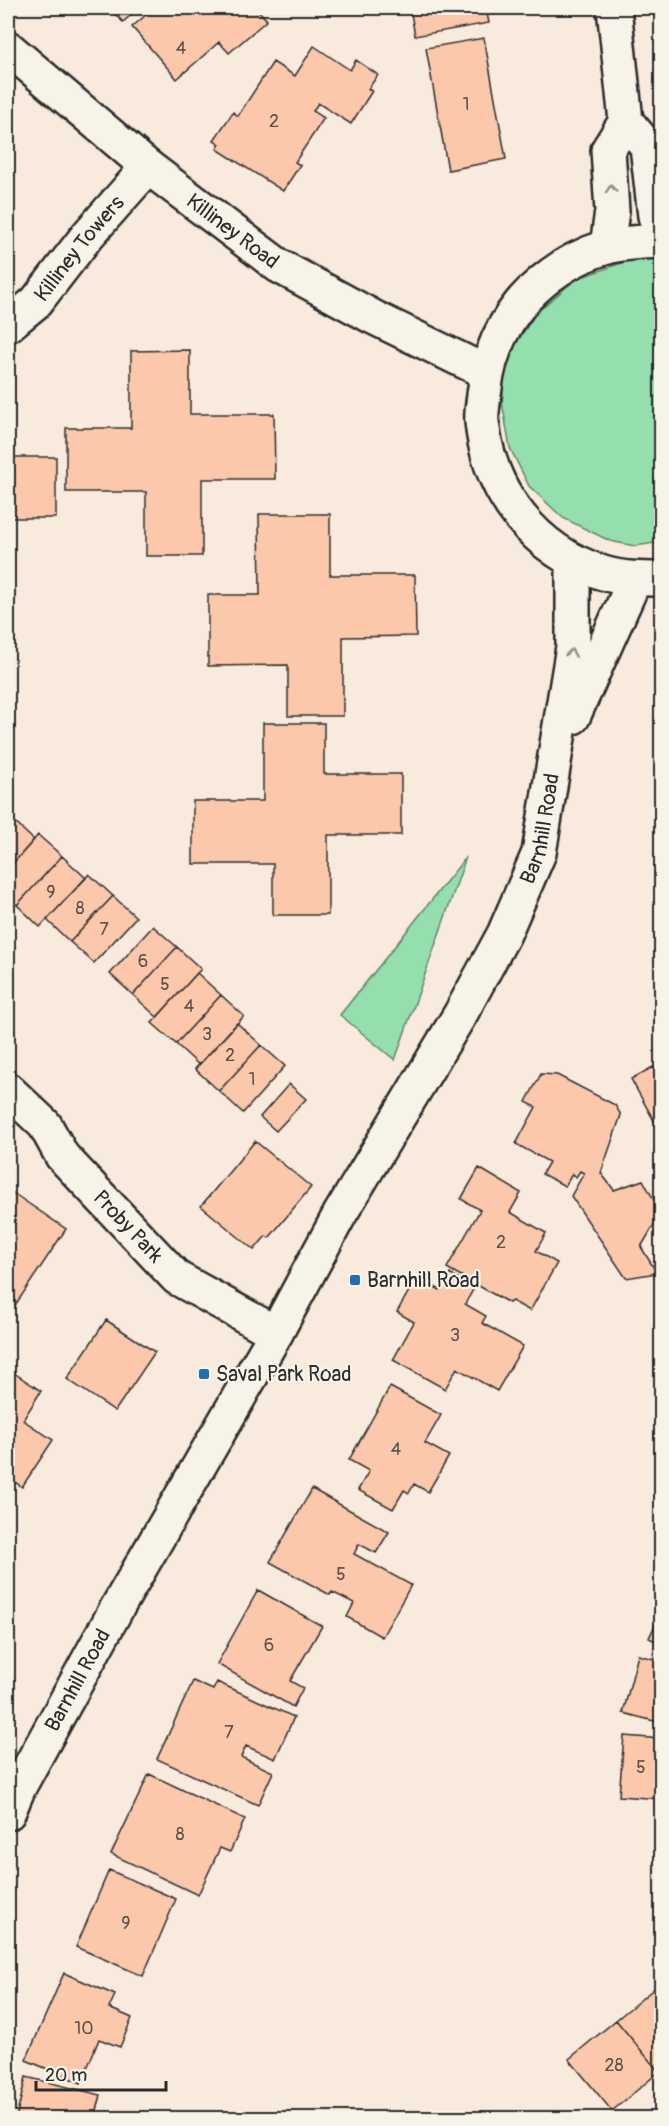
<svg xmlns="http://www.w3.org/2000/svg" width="669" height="2126" viewBox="0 0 669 2126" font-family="Pangolin,sans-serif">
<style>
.green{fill:#95dead;stroke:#60846c;stroke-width:1.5}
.building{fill:#fbc8ac;stroke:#2b2b2b;stroke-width:1.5}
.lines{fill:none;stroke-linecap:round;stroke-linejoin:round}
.street-casing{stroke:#2b2b2b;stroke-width:38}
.secondary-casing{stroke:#2b2b2b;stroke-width:38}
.street{stroke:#f7f3e8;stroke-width:33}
.secondary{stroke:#f7f3e8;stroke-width:33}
.oneway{stroke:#918f8a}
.poi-dot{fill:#1f6fb2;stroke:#f7f3e8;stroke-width:2}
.labels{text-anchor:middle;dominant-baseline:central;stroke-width:4.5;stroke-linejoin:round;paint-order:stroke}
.number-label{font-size:18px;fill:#5f524b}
.street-label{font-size:21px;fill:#2b2b2b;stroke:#f7f3e8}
.poi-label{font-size:21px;fill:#2b2b2b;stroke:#f7f3e8;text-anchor:start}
</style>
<rect width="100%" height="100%" fill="#f8eadc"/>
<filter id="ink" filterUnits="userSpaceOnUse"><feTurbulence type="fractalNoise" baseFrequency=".0167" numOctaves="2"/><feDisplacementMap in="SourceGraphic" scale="12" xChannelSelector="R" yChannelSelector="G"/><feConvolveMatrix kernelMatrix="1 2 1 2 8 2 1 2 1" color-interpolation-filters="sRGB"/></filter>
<g filter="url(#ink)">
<path class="green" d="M 633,259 L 661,259 L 661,542 L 635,546 L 610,541 L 563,518 L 529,486 L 510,448 L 502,402 L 506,359 L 536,313 L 576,279 Z
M 466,857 L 395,1060 L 340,1015 Z"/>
<path class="building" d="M 109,8 L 139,8 L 123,22 Z
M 154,8 L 256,8 L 267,20 L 229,53 L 219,42 L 177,79 L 132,27 Z
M 410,8 L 486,8 L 489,23 L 415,36 Z
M 484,38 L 506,159 L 448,170 L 426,48 Z
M 314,46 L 350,70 L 356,60 L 378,75 L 368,89 L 372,91 L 351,124 L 318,103 L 313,111 L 324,118 L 295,162 L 300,165 L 283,191 L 217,149 L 220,144 L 214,140 L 233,112 L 238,116 L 273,62 L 295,76 Z
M 190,350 L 190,414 L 274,414 L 275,479 L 202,479 L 202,556 L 146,556 L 146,492 L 66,492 L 66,428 L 131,428 L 131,351 Z
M 8,457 L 56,457 L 56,518 L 8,518 Z
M 259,514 L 330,514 L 330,575 L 415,575 L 416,636 L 343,637 L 343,716 L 288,716 L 288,665 L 208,666 L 208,595 L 260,595 Z
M 263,723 L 324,723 L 324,774 L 401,774 L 401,835 L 328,835 L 328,915 L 273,915 L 273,864 L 193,864 L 193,801 L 263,801 Z
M 10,818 L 34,840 L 8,869 L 8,821 Z
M 38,835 L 62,856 L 17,905 L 8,897 L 8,869 Z
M 62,856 L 86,878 L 40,927 L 17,905 Z
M 89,874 L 113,896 L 70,942 L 47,920 Z
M 113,896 L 136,917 L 94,963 L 70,942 Z
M 153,926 L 177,947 L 133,995 L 110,974 Z
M 177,947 L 201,969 L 157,1017 L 133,995 Z
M 197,973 L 221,995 L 176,1044 L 152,1023 Z
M 221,995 L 244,1016 L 199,1065 L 176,1044 Z
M 237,1023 L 261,1045 L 219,1091 L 195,1069 Z
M 261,1045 L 285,1066 L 243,1113 L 219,1091 Z
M 653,1067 L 662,1083 L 662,1135 L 631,1079 Z
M 541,1074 L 557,1075 L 615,1105 L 621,1115 L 601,1173 L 614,1190 L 643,1180 L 661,1213 L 641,1247 L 657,1273 L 626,1278 L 571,1196 L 584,1173 L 580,1171 L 576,1177 L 572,1174 L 565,1186 L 542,1174 L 549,1162 L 516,1144 L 536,1107 L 526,1102 Z
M 289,1084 L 306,1099 L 276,1131 L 260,1117 Z
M 255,1141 L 311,1187 L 269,1238 L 266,1236 L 254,1250 L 201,1206 Z
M 479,1168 L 521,1193 L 510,1212 L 546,1233 L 536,1251 L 557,1263 L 530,1311 L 512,1301 L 509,1303 L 447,1268 L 480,1210 L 461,1199 Z
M 10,1191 L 66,1229 L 12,1310 L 8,1307 L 8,1195 Z
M 450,1274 L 474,1288 L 465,1304 L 486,1316 L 482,1323 L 523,1346 L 497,1391 L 457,1368 L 445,1389 L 393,1360 L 414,1322 L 397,1312 L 417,1277 L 440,1290 Z
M 106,1320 L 155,1352 L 115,1411 L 67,1379 Z
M 8,1369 L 41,1391 L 23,1420 L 53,1440 L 22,1487 L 15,1482 L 8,1493 Z
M 390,1387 L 441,1415 L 425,1443 L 449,1456 L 428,1492 L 414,1484 L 409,1493 L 404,1490 L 393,1509 L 358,1490 L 369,1471 L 349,1460 Z
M 312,1489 L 389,1532 L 376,1553 L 359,1544 L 354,1554 L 411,1585 L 382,1637 L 347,1617 L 354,1603 L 332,1592 L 330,1595 L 270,1562 Z
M 258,1590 L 322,1626 L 290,1681 L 303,1688 L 293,1707 L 217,1664 Z
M 662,1610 L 662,1644 L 649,1638 Z
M 638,1655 L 662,1661 L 662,1723 L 623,1713 Z
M 193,1681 L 213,1690 L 217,1682 L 294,1717 L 275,1759 L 246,1746 L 241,1757 L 273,1772 L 258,1805 L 157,1759 Z
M 624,1736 L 662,1739 L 662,1799 L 619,1796 Z
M 149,1774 L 245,1819 L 230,1852 L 220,1848 L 198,1895 L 111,1854 Z
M 109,1870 L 176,1899 L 143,1976 L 76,1947 Z
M 64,1973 L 115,1995 L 109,2008 L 132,2018 L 120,2047 L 99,2039 L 81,2083 L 26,2060 Z
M 662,1982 L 662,2070 L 659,2072 L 616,2020 Z
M 616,2020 L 659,2072 L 612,2111 L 569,2059 Z
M 26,2077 L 101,2095 L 95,2118 L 16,2118 Z
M 518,2114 L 548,2118 L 518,2118 Z"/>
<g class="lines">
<g class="street-casing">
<g id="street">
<path id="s1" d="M 8,325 L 36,302 L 87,236 L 148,167"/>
<path id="s2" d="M 8,1090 L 45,1125 L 62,1156 L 177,1278 L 276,1333"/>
</g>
</g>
<g class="secondary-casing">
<g id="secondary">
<path d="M 614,8 L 626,121 L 647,146 L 655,216 L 662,236"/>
<path id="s3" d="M 8,48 L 148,167 L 279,266 L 373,317 L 486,372"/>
<path d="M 662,241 C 643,242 625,242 607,247 C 579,255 554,270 533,290 C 503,319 488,354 484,395 C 483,404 481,414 482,422 C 489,493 535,551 603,573 C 622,579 642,579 662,579"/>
<path d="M 607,247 L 612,211 L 608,150 L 626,121"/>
<path d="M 573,717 L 635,579"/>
<path id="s4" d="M 8,1813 L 19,1787 L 117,1608 L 276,1333 L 340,1214 L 461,1013 L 504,934 L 539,853 L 573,647 L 573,561"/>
</g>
</g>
<use href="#street" class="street"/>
<use href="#secondary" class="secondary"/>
</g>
<defs><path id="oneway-chevron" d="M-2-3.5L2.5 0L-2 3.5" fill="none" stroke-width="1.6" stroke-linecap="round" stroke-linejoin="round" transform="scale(1.5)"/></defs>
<g class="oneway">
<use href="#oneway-chevron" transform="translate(611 189) rotate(-94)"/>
<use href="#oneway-chevron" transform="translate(571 653) rotate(-83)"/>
</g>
</g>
<g class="poi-dot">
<rect x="349" y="1274" width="12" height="12" rx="3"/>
<rect x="198" y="1368" width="12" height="12" rx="3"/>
</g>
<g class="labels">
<g class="number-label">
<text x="181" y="48">4</text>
<text x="466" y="104">1</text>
<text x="274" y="121">2</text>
<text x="51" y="892">9</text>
<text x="80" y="908">8</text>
<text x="104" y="929">7</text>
<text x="143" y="961">6</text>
<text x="165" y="984">5</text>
<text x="189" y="1006">4</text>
<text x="207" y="1034">3</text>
<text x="230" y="1055">2</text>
<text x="252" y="1079">1</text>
<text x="501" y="1242">2</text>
<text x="455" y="1335">3</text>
<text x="396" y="1449">4</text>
<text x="341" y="1574">5</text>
<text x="269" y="1645">6</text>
<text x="229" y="1732">7</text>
<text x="641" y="1767">5</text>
<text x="180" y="1834">8</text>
<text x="126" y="1923">9</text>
<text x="84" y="2028">10</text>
<text x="614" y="2065">28</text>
</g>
<g class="street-label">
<text stroke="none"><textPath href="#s3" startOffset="290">Killiney Road</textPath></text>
<text stroke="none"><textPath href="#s1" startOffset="105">Killiney Towers</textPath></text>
<text stroke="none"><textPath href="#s4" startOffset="1122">Barnhill Road</textPath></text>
<text stroke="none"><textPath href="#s2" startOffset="183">Proby Park</textPath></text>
<text stroke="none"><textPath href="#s4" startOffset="150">Barnhill Road</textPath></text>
</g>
<g class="poi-label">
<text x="367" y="1280">Barnhill Road</text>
<text x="216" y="1374">Saval Park Road</text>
</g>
</g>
<rect width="669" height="2126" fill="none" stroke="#f7f3e8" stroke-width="30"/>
<rect x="15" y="15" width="639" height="2096" fill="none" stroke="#2b2b2b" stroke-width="2" filter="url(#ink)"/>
<path d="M36 2081v9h130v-9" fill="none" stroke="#2b2b2b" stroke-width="3"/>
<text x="45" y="2081" font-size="18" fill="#2b2b2b" stroke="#f7f3e8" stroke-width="4.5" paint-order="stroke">20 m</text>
</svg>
